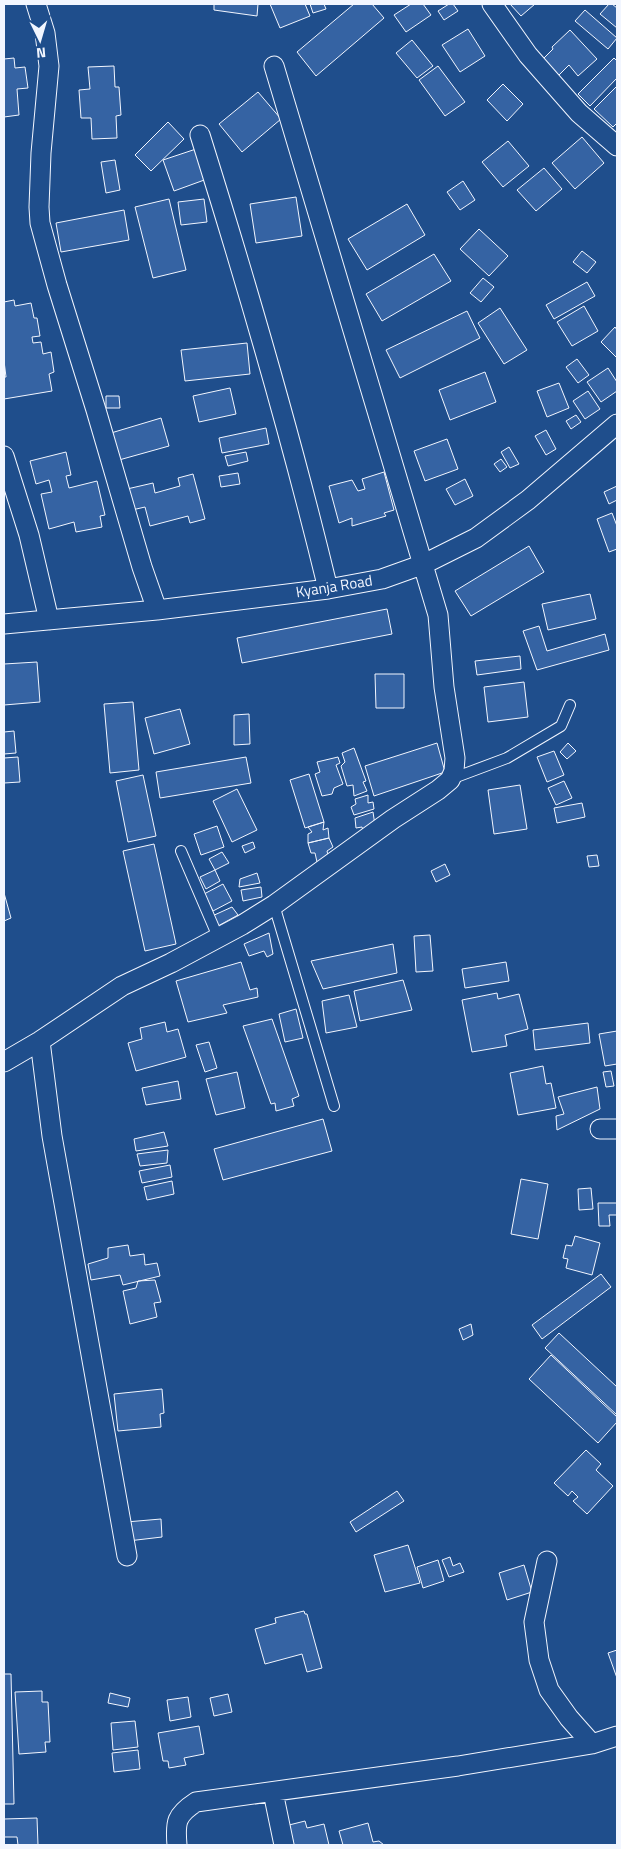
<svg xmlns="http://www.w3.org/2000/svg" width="621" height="1849" viewBox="0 0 621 1849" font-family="'Titillium Web',sans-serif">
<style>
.building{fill:#3563a3;stroke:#f2f6ff}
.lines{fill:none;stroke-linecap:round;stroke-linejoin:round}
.service-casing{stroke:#f2f6ff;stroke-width:12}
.minor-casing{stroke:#f2f6ff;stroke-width:21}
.service{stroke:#1f4e8c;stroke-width:10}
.minor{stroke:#1f4e8c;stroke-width:19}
.labels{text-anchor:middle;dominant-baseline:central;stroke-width:4;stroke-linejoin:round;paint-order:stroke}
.street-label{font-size:15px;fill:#f2f6ff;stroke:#1f4e8c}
</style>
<rect width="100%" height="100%" fill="#1f4e8c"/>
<path class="building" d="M 214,4 L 258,4 L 257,16 L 214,10 Z
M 270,4 L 305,4 L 310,16 L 280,28 Z
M 310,4 L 324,4 L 326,9 L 313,13 Z
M 354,4 L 372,4 L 384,18 L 316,76 L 297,52 Z
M 411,4 L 423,4 L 431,15 L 406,32 L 394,15 Z
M 449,4 L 453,4 L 458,11 L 444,20 L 438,11 Z
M 510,4 L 535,4 L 521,16 Z
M 609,4 L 612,4 L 617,8 L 617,28 L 600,14 Z
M 585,10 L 617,38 L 608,49 L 575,21 Z
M 468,29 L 485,56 L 460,72 L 442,45 Z
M 570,30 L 597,59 L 578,76 L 569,65 L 559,75 L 543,59 L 553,49 L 552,47 Z
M 412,40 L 433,66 L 417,78 L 396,53 Z
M 14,58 L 15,68 L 25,67 L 28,88 L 17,89 L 19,115 L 4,117 L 4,59 Z
M 614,58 L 617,61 L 617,78 L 590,106 L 578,94 Z
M 114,66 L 115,87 L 119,87 L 121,115 L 116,116 L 117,138 L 92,139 L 91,118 L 81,118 L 79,90 L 90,89 L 88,67 Z
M 438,66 L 465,102 L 445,116 L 419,80 Z
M 503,84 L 523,104 L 507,121 L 487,100 Z
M 617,86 L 617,123 L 613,127 L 594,109 Z
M 258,92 L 281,119 L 242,152 L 219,124 Z
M 168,122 L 184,139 L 151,171 L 135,155 Z
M 582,137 L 604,163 L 575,189 L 552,163 Z
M 508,141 L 529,166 L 503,187 L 482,162 Z
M 196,149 L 207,179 L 174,191 L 163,160 Z
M 115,160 L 120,190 L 106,193 L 101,162 Z
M 544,168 L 562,189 L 536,211 L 517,190 Z
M 463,181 L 475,200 L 460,210 L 447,192 Z
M 296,197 L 302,236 L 256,243 L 250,204 Z
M 169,199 L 186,270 L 153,278 L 135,207 Z
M 204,199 L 207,222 L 181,225 L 178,202 Z
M 407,204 L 425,235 L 367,270 L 348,239 Z
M 124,210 L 129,240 L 61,252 L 56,223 Z
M 479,229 L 508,256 L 489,276 L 460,249 Z
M 582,251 L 596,262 L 587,273 L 573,262 Z
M 434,254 L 451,281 L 382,321 L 366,294 Z
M 483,278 L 494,287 L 481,302 L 470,293 Z
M 587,282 L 595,296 L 554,319 L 546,305 Z
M 14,300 L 15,306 L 31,303 L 34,318 L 37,318 L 40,336 L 32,337 L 33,343 L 41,342 L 43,354 L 51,352 L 54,372 L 49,374 L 52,391 L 4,399 L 4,377 L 6,377 L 4,361 L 4,302 Z
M 584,306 L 598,331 L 572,346 L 557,322 Z
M 500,308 L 527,350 L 504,364 L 478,323 Z
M 467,311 L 480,338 L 400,378 L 386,350 Z
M 615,327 L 617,330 L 617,358 L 601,342 Z
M 247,343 L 250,374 L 185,381 L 181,350 Z
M 577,359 L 589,375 L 578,383 L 566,367 Z
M 608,368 L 617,382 L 617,391 L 601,402 L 587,382 Z
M 485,372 L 496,402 L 450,420 L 439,390 Z
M 559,383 L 569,408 L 547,417 L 537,391 Z
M 230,388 L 236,414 L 199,422 L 193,396 Z
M 588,391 L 600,409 L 585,419 L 573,401 Z
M 106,396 L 119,396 L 120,408 L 106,408 Z
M 576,415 L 581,422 L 571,429 L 566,421 Z
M 161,418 L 169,446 L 119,460 L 111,433 Z
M 266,428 L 269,444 L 222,453 L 219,438 Z
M 546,430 L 556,449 L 546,455 L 535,436 Z
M 447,439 L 458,469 L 425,481 L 414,451 Z
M 509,447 L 519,464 L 510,468 L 501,452 Z
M 66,452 L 71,475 L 66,476 L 69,488 L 97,481 L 105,515 L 100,516 L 102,527 L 76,532 L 74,522 L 49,529 L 41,494 L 52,492 L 49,480 L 36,484 L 30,461 Z
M 246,452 L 248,461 L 228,466 L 225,456 Z
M 501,459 L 507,467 L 500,472 L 494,464 Z
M 384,472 L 394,510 L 384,513 L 386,516 L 352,526 L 352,518 L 339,523 L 329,486 L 352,480 L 358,491 L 365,489 L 362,479 Z
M 238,473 L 240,484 L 221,487 L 219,476 Z
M 193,474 L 205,519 L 190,523 L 188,516 L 150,526 L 145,507 L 132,510 L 127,489 L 153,483 L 155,493 L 180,486 L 178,478 Z
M 465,479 L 473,496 L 455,505 L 446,489 Z
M 617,486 L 617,500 L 609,504 L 604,492 Z
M 612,513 L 617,526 L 617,549 L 609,552 L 597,519 Z
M 529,546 L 544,572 L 471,616 L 455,591 Z
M 590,594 L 596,619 L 548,630 L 542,604 Z
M 387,609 L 392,634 L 242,663 L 237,638 Z
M 539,626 L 547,651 L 605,634 L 609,650 L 537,670 L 523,631 Z
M 520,656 L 521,669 L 477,675 L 475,661 Z
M 37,662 L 40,702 L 4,705 L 4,664 Z
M 375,674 L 404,674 L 404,708 L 376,708 Z
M 524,682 L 528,717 L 488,722 L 484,687 Z
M 133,702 L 139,770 L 110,773 L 104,704 Z
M 180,709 L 190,744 L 154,754 L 145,718 Z
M 249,714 L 250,744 L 234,745 L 234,715 Z
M 14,731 L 16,753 L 4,754 L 4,732 Z
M 437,743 L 445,772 L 374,796 L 365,766 Z
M 568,743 L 576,751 L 567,759 L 560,752 Z
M 354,748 L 366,781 L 363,782 L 367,791 L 354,796 L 353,785 L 347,786 L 341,766 L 345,762 L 342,753 Z
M 554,751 L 564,775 L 547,782 L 537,757 Z
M 18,757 L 20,782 L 4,783 L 4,758 Z
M 246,757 L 251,783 L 160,798 L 156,772 Z
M 338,757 L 340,763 L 336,765 L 343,784 L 334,788 L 332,794 L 322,796 L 315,774 L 320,772 L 317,762 Z
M 309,774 L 324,822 L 305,828 L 290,780 Z
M 143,775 L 156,836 L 128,842 L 116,781 Z
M 564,781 L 572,798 L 556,805 L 548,788 Z
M 520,785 L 527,829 L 494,834 L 488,790 Z
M 237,789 L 257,830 L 232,842 L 213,801 Z
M 368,795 L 368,803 L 373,802 L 374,809 L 354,815 L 351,807 L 356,804 L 355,799 Z
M 582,803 L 585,817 L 557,823 L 554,808 Z
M 373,812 L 376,832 L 364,835 L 362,827 L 356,828 L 355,818 Z
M 324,822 L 323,830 L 328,828 L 329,838 L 308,843 L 308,834 L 312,832 L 308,827 Z
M 217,826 L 224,847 L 201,855 L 194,834 Z
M 329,838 L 333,847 L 327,851 L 329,859 L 317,862 L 315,853 L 311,853 L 308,843 Z
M 253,842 L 255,848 L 245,853 L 242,846 Z
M 154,844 L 176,944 L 145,951 L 123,851 Z
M 222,852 L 229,863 L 215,870 L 209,859 Z
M 597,855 L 599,866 L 589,867 L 587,856 Z
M 445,864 L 450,875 L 436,882 L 431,871 Z
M 215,870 L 220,881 L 206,889 L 200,877 Z
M 257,873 L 260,883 L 239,887 L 240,879 Z
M 223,884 L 232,901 L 213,911 L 204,894 Z
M 261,887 L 262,897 L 243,901 L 241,890 Z
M 4,893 L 11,918 L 4,921 Z
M 232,907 L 238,915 L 218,926 L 210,917 Z
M 269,933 L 273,954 L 267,957 L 264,951 L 249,956 L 244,944 Z
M 430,935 L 433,971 L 416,972 L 414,936 Z
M 393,944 L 397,973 L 323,989 L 311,961 Z
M 241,962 L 250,990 L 257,988 L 258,997 L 223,1005 L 227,1013 L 188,1022 L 176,981 Z
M 506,962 L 509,981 L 465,988 L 462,969 Z
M 403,980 L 412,1010 L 360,1021 L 354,991 Z
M 497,993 L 498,999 L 519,994 L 528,1029 L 505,1035 L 507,1046 L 472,1052 L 462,1000 Z
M 349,995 L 357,1027 L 326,1033 L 322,1001 Z
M 296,1009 L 303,1038 L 285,1042 L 279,1014 Z
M 272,1019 L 299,1096 L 292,1099 L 294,1106 L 276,1111 L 275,1103 L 271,1104 L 243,1026 Z
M 165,1022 L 167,1032 L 178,1029 L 186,1057 L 136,1071 L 128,1043 L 142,1039 L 140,1028 Z
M 588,1023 L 590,1043 L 535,1050 L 533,1030 Z
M 617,1031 L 617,1064 L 605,1066 L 599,1034 Z
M 209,1042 L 217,1068 L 205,1072 L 196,1045 Z
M 543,1066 L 546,1084 L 551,1083 L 556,1108 L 518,1115 L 510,1073 Z
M 611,1071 L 614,1086 L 606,1087 L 603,1072 Z
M 237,1072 L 245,1108 L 216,1115 L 206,1079 Z
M 178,1081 L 181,1099 L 146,1105 L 142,1088 Z
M 597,1087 L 600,1109 L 557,1130 L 556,1116 L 564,1114 L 558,1097 Z
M 323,1119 L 332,1151 L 223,1180 L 214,1149 Z
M 164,1132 L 168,1146 L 136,1151 L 134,1139 Z
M 168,1150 L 167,1163 L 140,1166 L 137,1154 Z
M 170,1165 L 172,1177 L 142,1183 L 139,1171 Z
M 521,1179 L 548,1184 L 538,1239 L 511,1234 Z
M 172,1181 L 174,1194 L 147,1200 L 144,1187 Z
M 591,1188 L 593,1209 L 579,1210 L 578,1189 Z
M 598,1203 L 617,1203 L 617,1215 L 609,1215 L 610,1226 L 599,1226 Z
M 575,1236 L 600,1243 L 592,1275 L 566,1268 L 568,1259 L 563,1258 L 566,1245 L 572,1246 Z
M 128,1245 L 130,1256 L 144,1254 L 145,1265 L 157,1263 L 160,1276 L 123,1285 L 120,1275 L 91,1280 L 88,1264 L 108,1258 L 108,1248 Z
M 601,1274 L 611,1287 L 542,1339 L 532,1325 Z
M 155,1280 L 161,1302 L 154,1303 L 157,1317 L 130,1324 L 123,1291 L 136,1288 L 138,1281 Z
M 471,1324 L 473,1335 L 463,1340 L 459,1329 Z
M 559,1333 L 617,1387 L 617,1415 L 545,1348 Z
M 551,1355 L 617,1417 L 617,1422 L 598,1443 L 529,1379 Z
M 162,1389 L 164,1413 L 160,1414 L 161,1427 L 118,1431 L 114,1394 Z
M 586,1450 L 601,1464 L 596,1470 L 613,1486 L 587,1514 L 573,1501 L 578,1497 L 572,1491 L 568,1496 L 554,1483 Z
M 397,1491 L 404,1501 L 356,1532 L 350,1522 Z
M 161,1519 L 162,1537 L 128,1541 L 126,1522 Z
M 408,1545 L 420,1583 L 385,1592 L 374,1555 Z
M 450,1557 L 453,1566 L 460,1563 L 464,1572 L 449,1577 L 442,1560 Z
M 438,1560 L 444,1581 L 423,1588 L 417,1567 Z
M 524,1565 L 532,1592 L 507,1600 L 499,1573 Z
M 304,1611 L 305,1614 L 307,1614 L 322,1668 L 307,1672 L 302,1654 L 265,1664 L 255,1629 L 276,1623 L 275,1618 Z
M 617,1650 L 617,1678 L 608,1653 Z
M 4,1674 L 11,1674 L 14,1804 L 4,1804 Z
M 42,1691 L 42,1702 L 48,1702 L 50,1742 L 45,1742 L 46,1752 L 19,1754 L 15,1692 Z
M 110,1693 L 130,1698 L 128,1707 L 108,1703 Z
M 228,1694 L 232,1712 L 214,1716 L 210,1698 Z
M 188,1697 L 191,1717 L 170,1721 L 167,1700 Z
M 135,1721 L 138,1747 L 113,1750 L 111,1723 Z
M 199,1726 L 204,1754 L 184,1758 L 186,1765 L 169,1768 L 168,1761 L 163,1761 L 158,1733 Z
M 138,1750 L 140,1769 L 114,1772 L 112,1753 Z
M 37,1818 L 38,1845 L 18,1845 L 17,1837 L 4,1837 L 4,1819 Z
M 305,1821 L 307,1828 L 324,1824 L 329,1845 L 294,1845 L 289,1825 Z
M 368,1823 L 373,1842 L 379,1841 L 384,1845 L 343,1845 L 339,1831 Z"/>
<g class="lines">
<g class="service-casing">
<path id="service" d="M 451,779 L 507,758 L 561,726 L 570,705
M 181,851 L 218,937
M 274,905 L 334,1106"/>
</g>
<g class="minor-casing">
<path id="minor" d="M 36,4 L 45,33 L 49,66 L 41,153 L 39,207 L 40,223 L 57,285 L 96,410 L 142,567 L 157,610
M 492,4 L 528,55 L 579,113 L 617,146
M 200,135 C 247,285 291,436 328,589
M 4,456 L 29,535 L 49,620
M 4,624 L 157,610 L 328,589 L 382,579 L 424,564 L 476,538 L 528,500 L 617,424
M 40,1041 L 52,1136 L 127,1556
M 4,1062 L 40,1041 L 122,986 L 171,963 L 242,925 L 274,905 L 393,819 L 438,790 L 450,780 L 454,771 L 455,758 L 444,687 L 438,615 L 274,66
M 600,1129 L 617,1129
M 547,1561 L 534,1622 L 539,1660 L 549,1690 L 569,1718 L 592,1744
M 273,1792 L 284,1845
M 177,1845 C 175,1822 176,1815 196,1802 L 458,1766 L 592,1744 L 617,1736"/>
</g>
<use href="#service" class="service"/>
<use href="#minor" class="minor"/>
</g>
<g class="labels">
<g class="street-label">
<text transform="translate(334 586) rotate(-9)">Kyanja Road</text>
</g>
</g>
<rect width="621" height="1849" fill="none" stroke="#f2f6ff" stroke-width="10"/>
<g transform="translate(40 40) rotate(175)" stroke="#1f4e8c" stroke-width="4" paint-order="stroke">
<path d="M0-4L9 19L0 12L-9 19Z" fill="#f2f6ff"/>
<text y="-8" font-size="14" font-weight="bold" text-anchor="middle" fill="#f2f6ff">N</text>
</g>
</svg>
